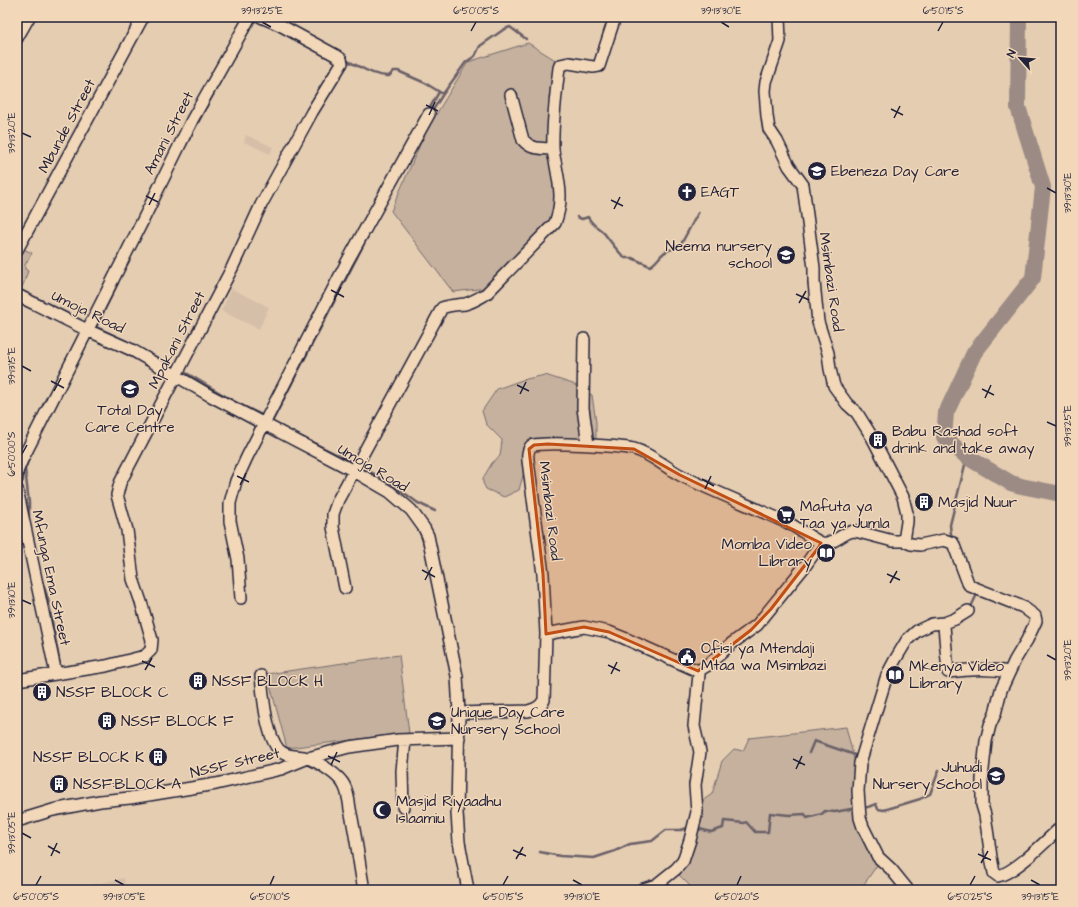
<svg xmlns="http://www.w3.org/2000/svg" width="1078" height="907" viewBox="0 0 1078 907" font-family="'Architects Daughter',sans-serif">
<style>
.built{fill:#d5bfa8}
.green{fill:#c5b19e;stroke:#746a6c}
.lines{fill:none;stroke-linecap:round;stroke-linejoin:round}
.stream{stroke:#6b6167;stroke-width:2.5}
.river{stroke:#9b8b84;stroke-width:16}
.minor-casing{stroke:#22223b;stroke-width:14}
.minor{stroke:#f2d8b9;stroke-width:11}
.marked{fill:#c04e15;fill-opacity:0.2;stroke:#c04e15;stroke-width:3;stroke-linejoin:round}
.ticks{fill:none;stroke:#22223b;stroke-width:1.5}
.labels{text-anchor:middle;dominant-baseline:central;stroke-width:3;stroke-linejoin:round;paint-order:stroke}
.street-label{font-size:15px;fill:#22223b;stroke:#f2d8b9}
.poi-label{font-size:15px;fill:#22223b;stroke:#f2d8b9;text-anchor:start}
.neatline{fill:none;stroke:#22223b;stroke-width:1.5}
.ticks-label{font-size:10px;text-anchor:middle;fill:#22223b}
</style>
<rect width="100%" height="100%" fill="#e5cdb2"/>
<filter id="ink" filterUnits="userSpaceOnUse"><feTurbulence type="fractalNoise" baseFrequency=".025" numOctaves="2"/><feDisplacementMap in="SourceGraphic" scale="8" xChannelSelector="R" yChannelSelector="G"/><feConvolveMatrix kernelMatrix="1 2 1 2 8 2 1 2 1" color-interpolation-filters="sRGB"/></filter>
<g filter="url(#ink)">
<path class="built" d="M 246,135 L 273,147 L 270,154 L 244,142 Z
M 232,289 L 269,307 L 259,329 L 221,311 Z
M 124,878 L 126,890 L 67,890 Z"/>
<path class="green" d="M 528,43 L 565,66 L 549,96 L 553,149 L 564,179 L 557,213 L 495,287 L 453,292 L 391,211 L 426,131 L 468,62 Z
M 17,246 L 32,253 L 25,265 L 25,269 L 28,271 L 18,299 Z
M 545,375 L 573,384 L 592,395 L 596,422 L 596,441 L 536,447 L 526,452 L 522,462 L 524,472 L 519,490 L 504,497 L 486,489 L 483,483 L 483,478 L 492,463 L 500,456 L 502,440 L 486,424 L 482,411 L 497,389 L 522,380 Z
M 399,655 L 409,733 L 287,748 L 267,674 Z
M 846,727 L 857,771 L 860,820 L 882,858 L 860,890 L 694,890 L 677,873 L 702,801 L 712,794 L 722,761 L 734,749 L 743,751 L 749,738 Z"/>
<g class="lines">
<path class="stream" d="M 17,27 L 22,17
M 17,50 L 23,39
M 345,60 C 358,65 374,77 389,76 L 394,71 L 398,71 L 425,83 L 443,94
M 428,111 L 439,92
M 431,113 L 443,94 L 466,62 L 475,56 L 480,46 L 503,30 L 510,27 L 526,39
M 185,147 L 221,80
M 388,178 L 395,165
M 577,217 L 582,219 L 588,217 C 593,226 598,227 604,233 C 611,242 616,250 625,258 L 632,258 L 650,266 C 657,263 660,254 667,251 C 672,248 675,250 680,246 L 698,213
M 118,283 L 96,327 L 126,341
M 17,288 L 81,320
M 17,302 L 32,309
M 143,350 L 175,367
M 121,351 L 150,367
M 183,371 L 237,403 L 264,416
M 162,374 L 169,379
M 177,385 L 178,383 L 255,426
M 350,461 L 272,422 L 368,236
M 363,468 L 388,481 L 418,503 L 435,511
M 29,522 L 29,503 L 25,469 L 29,458
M 420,532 L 424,544
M 955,540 L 951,534 L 950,525 L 967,457
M 42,581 L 48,599 L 61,670
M 970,609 L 978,592
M 1061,628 L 1059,631 L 1061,632
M 809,753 L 814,741 L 858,756
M 861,808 L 868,807 L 876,804 L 878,809 L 884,810 L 920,799 L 930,794 L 939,770
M 696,828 L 711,832 L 723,828 L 724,821 L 744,823 L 746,822 L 755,832 L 768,832 L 770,813 L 789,815 L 805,814 L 807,818 L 822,814 L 825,811 L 835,812 L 856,808
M 540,852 L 560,856 L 594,858 L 615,851 L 630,844 L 652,841 L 666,830 L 681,830 L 690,827"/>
<path class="river" d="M 1019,17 L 1018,107 L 1043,187 L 1033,278 L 974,353 L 946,413 L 944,437 L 967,457 L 1011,483 L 1021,486 L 1061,494"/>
<g class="minor-casing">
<path id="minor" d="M 779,17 L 780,41 L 766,82 L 765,91 L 767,116 L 769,129 L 777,141 L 789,166 L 803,185 L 814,268 L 814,282 L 818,322 L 828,353 L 830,369 L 834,386 L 847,404 L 857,413 L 872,437 L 903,497 L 907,513 L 907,522 L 904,541
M 17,38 L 29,17
M 511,95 L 523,140 C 532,150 540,148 553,149
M 17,250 L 143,17
M 17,295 L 87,330 L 132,350 L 209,395 L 354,471 L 390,492 L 411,510 L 424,528 L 428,536 L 457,676 L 459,713 L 457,813 L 459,842 L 468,890
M 584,339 L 583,408 L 588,445
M 17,479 L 17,472 L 22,460 L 143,220 L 192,120 L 250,17
M 17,489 L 56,674
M 345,588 L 333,527 L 333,514 L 338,500 L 442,308 C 448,305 457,305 465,304 C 473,302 479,298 486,294 L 555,223 C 563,202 560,187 556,166 C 555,160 553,154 553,148 C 552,122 556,94 559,68 L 560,65 L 569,63 L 593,67 L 599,66 L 615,17
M 241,598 L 238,559 L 230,521 L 230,503 L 236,481 L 247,457 L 347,262 L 429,114
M 944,626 L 948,672 C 968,669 989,668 1009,672
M 546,634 L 584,627 L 609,632 L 624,638 L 698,671 L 699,674 L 694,726 L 700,752 L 695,785 L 697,812 L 690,840 L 683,861 L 676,869 L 656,885 L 641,890
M 698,671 L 708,665 L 731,644 L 757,625 L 805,566 L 821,543
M 261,676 C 263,696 266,735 279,750 C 287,758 297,755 308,758 C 318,762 339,775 344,785 C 348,792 349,801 350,809 C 356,836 359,863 364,890
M 17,680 L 106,666 L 145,656 L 151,650 L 152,640 L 141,602 L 133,579 L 127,530 L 117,495 L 120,483 L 232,268 L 261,205 L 312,112 L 342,63 L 341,59 L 337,56 L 280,25 L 261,17
M 459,713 L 528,711 C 536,709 540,707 544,700 L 546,634 L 543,574 L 529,468 C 528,460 526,453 531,446 C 542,441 620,446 634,449 C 652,454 666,468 682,476 C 717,493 753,507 788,523 C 795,526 817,542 822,543 C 835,545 843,531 855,531 L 893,541 L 904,541 L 911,544 L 920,545 L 944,540 L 953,543 L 968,583 L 970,586 L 1023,607 L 1035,616 L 1036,621 L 1027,640 L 1015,660 L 1001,690 L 995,714 L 990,725 L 986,741 L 982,779 L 982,805 L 985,815 L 991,857 L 994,873 L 998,876 C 1016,872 1047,840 1061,827
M 403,807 L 402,771 L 405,740
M 17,821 L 53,810 L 100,801 L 130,798 L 216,784 L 281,769 L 308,758 L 349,747 L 398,740 L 459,738
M 908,890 L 891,869 L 878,857 L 863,827 L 860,818 L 858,791 L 860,763 L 887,675 L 895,660 L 907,640 L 917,631 L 932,624 L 944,623 L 955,619 L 968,611"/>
</g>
<use href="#minor" class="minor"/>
</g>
</g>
<path class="marked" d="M 548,444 L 634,449 L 680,475 L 821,543 L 819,547 L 771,609 L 751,630 L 698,671 L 609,632 L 584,627 L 546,634 L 543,574 L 529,449 L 534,445 Z"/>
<path class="ticks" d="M 262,22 L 271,27M 721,22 L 729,27M 471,31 L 476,22M 938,31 L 943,22M 426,105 L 438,111M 891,109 L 903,115M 429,115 L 435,102M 894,118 L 900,106M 22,133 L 31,137M 1047,188 L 1056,193M 146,196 L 158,202M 611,200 L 623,206M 149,205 L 155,193M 614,209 L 620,197M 331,290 L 344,297M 796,294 L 809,300M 334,300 L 341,287M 799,303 L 806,291M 22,366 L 31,371M 51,381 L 64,388M 517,385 L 529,391M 982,389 L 994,395M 54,391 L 61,378M 520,394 L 526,382M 985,398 L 991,385M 1047,422 L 1056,426M 22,454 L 27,445M 237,476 L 249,482M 702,479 L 714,486M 240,485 L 246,473M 705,489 L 711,476M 422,570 L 435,577M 887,574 L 900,580M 425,580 L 432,567M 890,583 L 897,571M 22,600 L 31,604M 1047,655 L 1056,660M 142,661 L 155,667M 608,665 L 620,671M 145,670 L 152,658M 611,674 L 617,662M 328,756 L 340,762M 793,759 L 805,765M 331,765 L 337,752M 796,769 L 802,756M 22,833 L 31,838M 48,846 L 60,853M 513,850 L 526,856M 978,854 L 991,860M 51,856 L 57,843M 516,859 L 523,847M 981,863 L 988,851M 115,880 L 124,885M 573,880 L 582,885M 1031,880 L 1040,885M 36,885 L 41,876M 270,885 L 274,876M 503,885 L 508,876M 737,885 L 741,876M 970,885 L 975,876"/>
<defs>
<g id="school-disc" transform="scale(1)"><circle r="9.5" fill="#22223b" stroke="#f2d8b9"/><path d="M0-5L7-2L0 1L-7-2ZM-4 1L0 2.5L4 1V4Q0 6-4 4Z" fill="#fff"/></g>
<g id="church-disc" transform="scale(1)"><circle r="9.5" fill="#22223b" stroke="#f2d8b9"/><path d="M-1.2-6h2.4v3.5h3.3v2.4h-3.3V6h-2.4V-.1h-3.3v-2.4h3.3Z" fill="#fff"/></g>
<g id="building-disc" transform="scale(1)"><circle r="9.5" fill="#22223b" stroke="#f2d8b9"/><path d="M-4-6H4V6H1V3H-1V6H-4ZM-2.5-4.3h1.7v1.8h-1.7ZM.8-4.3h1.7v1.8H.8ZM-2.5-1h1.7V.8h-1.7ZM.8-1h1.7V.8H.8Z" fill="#fff"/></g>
<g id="supermarket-disc" transform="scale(1)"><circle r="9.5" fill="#22223b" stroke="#f2d8b9"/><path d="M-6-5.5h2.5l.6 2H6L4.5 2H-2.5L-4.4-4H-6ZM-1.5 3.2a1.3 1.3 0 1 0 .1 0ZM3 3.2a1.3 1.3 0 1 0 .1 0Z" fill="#fff"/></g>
<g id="library-disc" transform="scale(1)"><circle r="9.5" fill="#22223b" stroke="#f2d8b9"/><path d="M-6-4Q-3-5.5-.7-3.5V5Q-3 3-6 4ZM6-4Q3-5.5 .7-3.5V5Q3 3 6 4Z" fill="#fff"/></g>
<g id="civic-disc" transform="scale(1)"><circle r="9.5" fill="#22223b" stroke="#f2d8b9"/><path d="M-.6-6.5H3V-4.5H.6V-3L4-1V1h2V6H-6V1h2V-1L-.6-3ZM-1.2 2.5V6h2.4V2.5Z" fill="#fff"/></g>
<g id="mosque-disc" transform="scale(1)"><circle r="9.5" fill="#22223b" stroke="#f2d8b9"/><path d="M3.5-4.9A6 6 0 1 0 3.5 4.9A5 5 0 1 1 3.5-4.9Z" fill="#fff"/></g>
</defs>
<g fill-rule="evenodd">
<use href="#school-disc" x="817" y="171"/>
<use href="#church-disc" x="687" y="192"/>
<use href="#school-disc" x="786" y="255"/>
<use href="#school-disc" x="130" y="389"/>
<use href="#building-disc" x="878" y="440"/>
<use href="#building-disc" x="924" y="502"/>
<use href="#supermarket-disc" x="786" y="515"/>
<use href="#library-disc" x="826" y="553"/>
<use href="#civic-disc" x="687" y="657"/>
<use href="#library-disc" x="895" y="675"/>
<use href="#building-disc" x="198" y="681"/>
<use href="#building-disc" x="42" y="692"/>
<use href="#building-disc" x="107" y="721"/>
<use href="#school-disc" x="437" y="721"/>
<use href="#building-disc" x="158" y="757"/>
<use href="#school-disc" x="996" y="776"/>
<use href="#building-disc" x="59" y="784"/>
<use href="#mosque-disc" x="382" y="810"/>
</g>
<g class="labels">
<g class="street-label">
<text transform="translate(67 126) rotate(-62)">Mbunde Street</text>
<text transform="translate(169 133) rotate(-63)">Amani Street</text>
<text transform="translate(831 282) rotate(82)">Msimbazi Road</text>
<text transform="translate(88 312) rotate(26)">Umoja Road</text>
<text transform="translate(177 340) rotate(-63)">Mpakani Street</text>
<text transform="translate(373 468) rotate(31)">Umoja Road</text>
<text transform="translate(550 511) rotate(83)">Msimbazi Road</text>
<text transform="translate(51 578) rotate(78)">Mfunga Ema Street</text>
<text transform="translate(235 763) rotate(-13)">NSSF Street</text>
</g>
<g class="poi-label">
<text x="831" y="171">Ebeneza Day Care</text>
<text x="701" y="192">EAGT</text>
<text x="772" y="246" text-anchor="end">Neema nursery<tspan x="772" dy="17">school</tspan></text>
<text x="130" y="410" text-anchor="middle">Total Day<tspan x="130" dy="17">Care Centre</tspan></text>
<text x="892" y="431">Babu Rashad soft<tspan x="892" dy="17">drink and take away</tspan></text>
<text x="938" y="502">Masjid Nuur</text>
<text x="800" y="506">Mafuta ya<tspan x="800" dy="17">Taa ya Jumla</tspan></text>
<text x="812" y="544" text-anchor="end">Momba Video<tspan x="812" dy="17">Library</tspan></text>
<text x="701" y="648">Ofisi ya Mtendaji<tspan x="701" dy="17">Mtaa wa Msimbazi</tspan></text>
<text x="909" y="666">Mkenya Video<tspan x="909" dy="17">Library</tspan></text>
<text x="212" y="681">NSSF BLOCK H</text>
<text x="56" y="692">NSSF BLOCK C</text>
<text x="451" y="712">Unique Day Care<tspan x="451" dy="17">Nursery School</tspan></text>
<text x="121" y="721">NSSF BLOCK F</text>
<text x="144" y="757" text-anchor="end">NSSF BLOCK K</text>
<text x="982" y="767" text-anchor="end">Juhudi<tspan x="982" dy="17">Nursery School</tspan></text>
<text x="73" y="784">NSSF:BLOCK A</text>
<text x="396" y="801">Masjid Riyaadhu<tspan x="396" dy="17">Islaamiu</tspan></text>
</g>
</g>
<rect width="1078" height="907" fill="none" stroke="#f2d8b9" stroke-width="44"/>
<g transform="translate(1020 58) rotate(297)" stroke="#f2d8b9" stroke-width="3" paint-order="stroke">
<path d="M0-3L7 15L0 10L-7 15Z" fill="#22223b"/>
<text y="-6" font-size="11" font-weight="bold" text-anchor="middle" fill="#22223b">N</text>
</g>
<rect x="22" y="22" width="1034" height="863" class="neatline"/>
<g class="ticks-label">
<text x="262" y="14">39°13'25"E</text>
<text x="476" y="14">6°50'05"S</text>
<text x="721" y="14">39°13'30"E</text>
<text x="943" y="14">6°50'15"S</text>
<text transform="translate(11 133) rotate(-90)" y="4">39°13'20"E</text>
<text transform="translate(1067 193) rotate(-90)" y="4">39°13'30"E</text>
<text transform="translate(11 366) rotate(-90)" y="4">39°13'15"E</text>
<text transform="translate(1067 426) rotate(-90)" y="4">39°13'25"E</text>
<text transform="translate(11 454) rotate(-90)" y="4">6°50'00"S</text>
<text transform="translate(11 600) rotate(-90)" y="4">39°13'10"E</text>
<text transform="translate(1067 660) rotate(-90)" y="4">39°13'20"E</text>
<text transform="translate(11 833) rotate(-90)" y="4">39°13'05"E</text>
<text x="36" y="900">6°50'05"S</text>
<text x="124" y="900">39°13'05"E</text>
<text x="270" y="900">6°50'10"S</text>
<text x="503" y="900">6°50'15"S</text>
<text x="582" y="900">39°13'10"E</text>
<text x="737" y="900">6°50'20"S</text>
<text x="970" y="900">6°50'25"S</text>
<text x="1040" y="900">39°13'15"E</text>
</g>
</svg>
